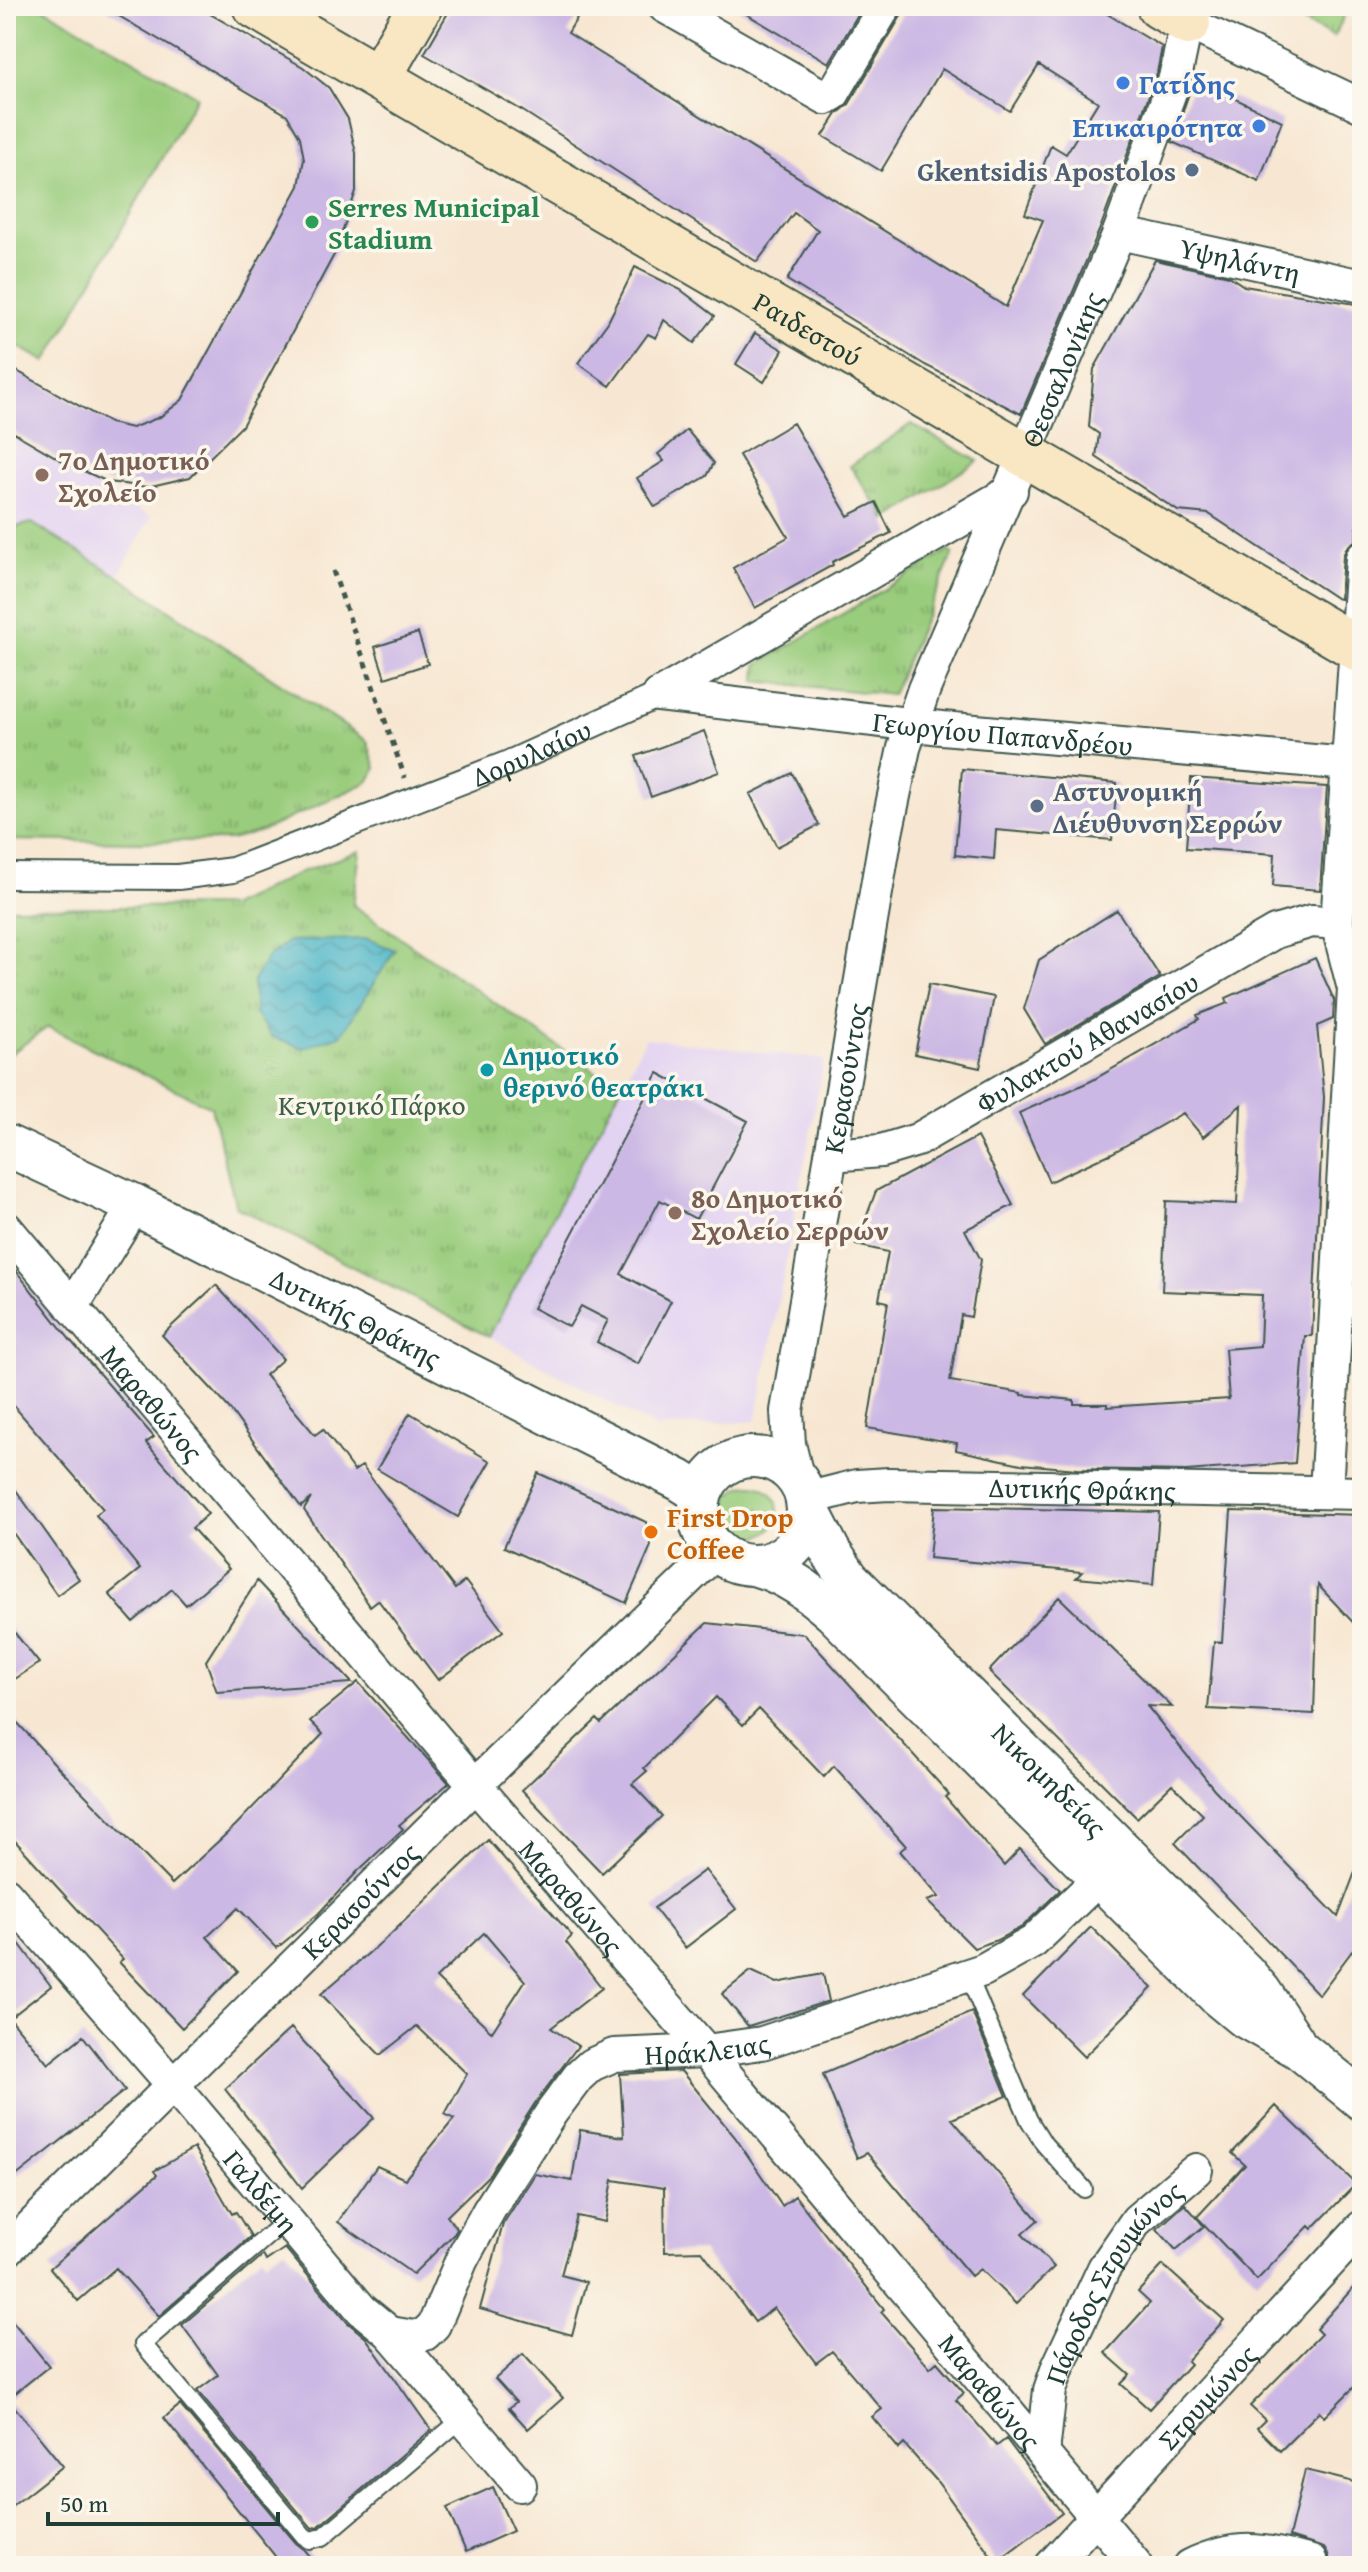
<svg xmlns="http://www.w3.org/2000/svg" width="1368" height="2572" viewBox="0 0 1368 2572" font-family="'Gentium Book Plus',serif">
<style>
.built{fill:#e3d3f2}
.grass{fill:url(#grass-tufts);stroke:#5c8458;stroke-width:2}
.pitch{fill:#99cc7c;stroke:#5c8458;stroke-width:2}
.water{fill:url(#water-waves);stroke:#34797e;stroke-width:2}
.building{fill:#ccb8e4;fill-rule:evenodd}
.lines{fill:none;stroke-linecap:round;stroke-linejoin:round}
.service-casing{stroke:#3f564c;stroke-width:20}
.pedestrian-casing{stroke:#3f564c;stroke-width:28}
.minor-casing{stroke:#3f564c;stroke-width:36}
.tertiary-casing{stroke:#3f564c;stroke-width:44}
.secondary-casing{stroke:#3f564c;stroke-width:48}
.path{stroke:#3f564c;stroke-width:5;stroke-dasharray:6 6;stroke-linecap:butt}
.service{stroke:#fff;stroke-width:16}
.pedestrian{stroke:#fff;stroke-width:24}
.minor{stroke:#fff;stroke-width:32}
.tertiary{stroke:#fff;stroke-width:40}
.secondary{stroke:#f9e7c3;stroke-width:44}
.shop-dot{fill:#3f7fe0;stroke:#fbf7ec;stroke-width:3}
.service-dot{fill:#5c6f8a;stroke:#fbf7ec;stroke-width:3}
.leisure-dot{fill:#2e9e5b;stroke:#fbf7ec;stroke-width:3}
.education-dot{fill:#8d6e63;stroke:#fbf7ec;stroke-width:3}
.culture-dot{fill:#0f9aa8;stroke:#fbf7ec;stroke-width:3}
.food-dot{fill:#e8710a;stroke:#fbf7ec;stroke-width:3}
.labels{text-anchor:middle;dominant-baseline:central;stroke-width:7;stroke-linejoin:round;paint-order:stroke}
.shop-label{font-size:28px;font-weight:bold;fill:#366cbe;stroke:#fbf7ec;text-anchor:start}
.service-label{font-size:28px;font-weight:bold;fill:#4e5e75;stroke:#fbf7ec;text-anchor:end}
.leisure-label{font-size:28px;font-weight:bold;fill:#27864d;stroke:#fbf7ec;text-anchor:start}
.street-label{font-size:28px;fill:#1f3d34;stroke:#fbf7ec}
.education-label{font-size:28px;font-weight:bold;fill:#785e54;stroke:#fbf7ec;text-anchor:start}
.culture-label{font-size:28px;font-weight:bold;fill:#0d838f;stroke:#fbf7ec;text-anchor:start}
.park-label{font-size:28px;fill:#3e6146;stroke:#fbf7ec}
.food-label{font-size:28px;font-weight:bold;fill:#c56008;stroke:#fbf7ec;text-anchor:start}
</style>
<defs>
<pattern id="grass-tufts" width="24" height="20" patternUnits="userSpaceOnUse" patternTransform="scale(2)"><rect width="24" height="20" fill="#99cc7c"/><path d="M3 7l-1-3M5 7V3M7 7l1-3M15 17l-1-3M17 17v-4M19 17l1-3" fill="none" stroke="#7ca766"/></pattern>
<pattern id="water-waves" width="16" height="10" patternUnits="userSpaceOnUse" patternTransform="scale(2)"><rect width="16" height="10" fill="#4ab5c7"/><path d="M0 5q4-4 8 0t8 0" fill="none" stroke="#3d94a2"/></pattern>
</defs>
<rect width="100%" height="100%" fill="#fbf7ec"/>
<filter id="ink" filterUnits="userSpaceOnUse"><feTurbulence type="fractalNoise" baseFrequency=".0125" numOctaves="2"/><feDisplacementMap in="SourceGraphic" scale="16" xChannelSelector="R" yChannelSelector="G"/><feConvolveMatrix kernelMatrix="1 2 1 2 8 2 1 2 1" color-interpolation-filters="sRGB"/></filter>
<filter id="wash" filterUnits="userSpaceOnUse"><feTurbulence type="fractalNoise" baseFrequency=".006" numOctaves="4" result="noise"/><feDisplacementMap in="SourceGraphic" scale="32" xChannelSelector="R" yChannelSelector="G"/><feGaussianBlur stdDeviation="1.8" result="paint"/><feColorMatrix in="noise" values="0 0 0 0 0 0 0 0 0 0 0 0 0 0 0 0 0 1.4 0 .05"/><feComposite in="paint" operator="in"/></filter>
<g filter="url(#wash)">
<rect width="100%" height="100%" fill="#f7e7d2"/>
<path class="built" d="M 6,433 L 151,517 L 118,576 L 32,523 L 6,529 Z
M 646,1038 L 824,1060 L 756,1421 L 656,1428 L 489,1337 Z"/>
<path class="grass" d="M 1271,6 L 1349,6 L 1334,37 Z
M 911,424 L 978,461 L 886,520 L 850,466 Z
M 32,523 L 118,576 L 367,741 L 376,768 L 368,782 L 262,831 L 231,840 L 139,842 L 6,840 L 6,529 Z
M 948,551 L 953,554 L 892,695 L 756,681 L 757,665 Z
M 360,851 L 353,905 L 620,1089 L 489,1337 L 236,1207 L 211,1107 L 48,1027 L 6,1057 L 6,908 L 231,906 L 301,872 Z
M726 1511a26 26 0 1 1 52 0a26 26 0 1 1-52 0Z"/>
<path class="pitch" d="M 6,6 L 40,6 L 197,96 L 46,362 L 6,340 Z"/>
<path class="water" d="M 367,939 L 395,950 L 341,1035 L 303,1048 L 272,1037 L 255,1014 L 253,981 L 268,957 L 289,941 Z"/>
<g id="blocks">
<path class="building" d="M 102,6 L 196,6 L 303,67 L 329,88 L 348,119 L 356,153 L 356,191 L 335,253 L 242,426 L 190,477 L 147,487 L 108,482 L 66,463 L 6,428 L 6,365 L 110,423 L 132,428 L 160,417 L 182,400 L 299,186 L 304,159 L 300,137 L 287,115 Z
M 452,6 L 584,6 L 568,33 L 1006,307 L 1043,220 L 1025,214 L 1051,145 L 1066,154 L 1098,102 L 1039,65 L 1010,111 L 942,69 L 881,171 L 823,136 L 837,114 L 849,104 L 901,16 L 904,6 L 1094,6 L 1162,47 L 1157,73 L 1101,226 L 1021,414 L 925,365 L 787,280 L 818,230 L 794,213 L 757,262 L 523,111 L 424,54 Z
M 733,6 L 863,6 L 829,63 Z
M 1194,79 L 1282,121 L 1259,181 L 1172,142 Z
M 1155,260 L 1229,276 L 1244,286 L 1362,305 L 1362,448 L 1356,540 L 1347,547 L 1343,556 L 1340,599 L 1336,598 L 1209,514 L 1178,511 L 1096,457 L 1099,434 L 1089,427 L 1094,369 Z
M 635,267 L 681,290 L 715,316 L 694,343 L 664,320 L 656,338 L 648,334 L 610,386 L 578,363 L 608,322 Z
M 755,333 L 783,350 L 764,382 L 736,364 Z
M 793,423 L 848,516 L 876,502 L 891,533 L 832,562 L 833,565 L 755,608 L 733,568 L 788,537 L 739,455 Z
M 687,430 L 714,463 L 707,476 L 655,507 L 637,478 L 664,461 L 658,454 Z
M 418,633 L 428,664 L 385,678 L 375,647 Z
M 704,731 L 719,772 L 651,797 L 636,756 Z
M 962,769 L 1117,783 L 1112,840 L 996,830 L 994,859 L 955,855 Z
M 792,773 L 819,825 L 777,847 L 750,794 Z
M 1191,778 L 1327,787 L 1320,890 L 1273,886 L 1275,854 L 1186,848 Z
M 1117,910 L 1160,977 L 1045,1044 L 1024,1009 L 1039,960 Z
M 1315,958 L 1334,1000 L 1333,1019 L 1317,1026 L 1324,1097 L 1312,1336 L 1305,1336 L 1295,1463 L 1186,1471 L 1077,1469 L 1021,1464 L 956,1450 L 957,1443 L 867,1428 L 888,1302 L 879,1300 L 888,1252 L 856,1245 L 876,1191 L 977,1137 L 1013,1205 L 965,1230 L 981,1260 L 971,1317 L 961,1315 L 950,1381 L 1022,1393 L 1022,1395 L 1074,1400 L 1074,1404 L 1107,1404 L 1107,1407 L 1229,1399 L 1225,1349 L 1260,1346 L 1262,1295 L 1162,1291 L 1166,1201 L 1237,1204 L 1241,1105 L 1203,1137 L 1183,1113 L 1112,1153 L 1049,1182 L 1019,1113 L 1091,1081 L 1199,1019 L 1197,1015 L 1228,1003 L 1226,998 Z
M 929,984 L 994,997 L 980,1068 L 915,1054 Z
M 658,1073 L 748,1121 L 696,1219 L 660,1200 L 621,1274 L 671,1301 L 638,1364 L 597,1342 L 608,1320 L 581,1306 L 569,1327 L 533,1308 Z
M 6,1258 L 71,1341 L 154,1437 L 146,1443 L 208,1514 L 192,1528 L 229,1569 L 186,1605 L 172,1589 L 133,1622 L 109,1594 L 140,1569 L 96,1515 L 103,1509 L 6,1397 Z
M 216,1285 L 283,1359 L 265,1375 L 315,1435 L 323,1429 L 354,1471 L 362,1466 L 455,1589 L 465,1581 L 503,1631 L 438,1680 L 378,1600 L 370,1606 L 304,1510 L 311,1498 L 301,1507 L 229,1408 L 162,1335 Z
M 410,1413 L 490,1461 L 458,1517 L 377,1469 Z
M 538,1473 L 646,1522 L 651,1546 L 626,1603 L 504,1547 Z
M 6,1476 L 79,1579 L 57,1595 L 6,1523 Z
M 934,1507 L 1159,1512 L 1153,1585 L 1076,1578 L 1082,1572 L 929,1558 Z
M 1231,1511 L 1362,1515 L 1362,1632 L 1318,1585 L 1314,1714 L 1208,1709 L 1214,1642 L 1222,1642 Z
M 257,1581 L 352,1683 L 217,1692 L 206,1661 Z
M 1059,1597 L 1172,1707 L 1147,1706 L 1214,1789 L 1338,1917 L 1360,1859 L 1362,1859 L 1362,1955 L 1352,1951 L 1319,1995 L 1175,1843 L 1203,1815 L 1172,1784 L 1137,1818 L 989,1671 Z
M 6,1622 L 39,1663 L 6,1685 Z
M 707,1623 L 804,1634 L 949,1794 L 945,1797 L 1004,1866 L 1020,1849 L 1060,1890 L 1022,1927 L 997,1940 L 974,1948 L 927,1901 L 939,1897 L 900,1851 L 906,1846 L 834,1766 L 824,1777 L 759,1709 L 743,1725 L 716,1697 L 644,1768 L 647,1771 L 632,1784 L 662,1816 L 602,1873 L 522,1790 L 597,1719 L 601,1723 Z
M 358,1682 L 449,1783 L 399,1825 L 403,1829 L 358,1871 L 318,1914 L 277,1948 L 238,1908 L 207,1937 L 238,1971 L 182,2028 L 119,1962 L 123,1959 L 6,1831 L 6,1710 L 54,1763 L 172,1884 L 236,1825 L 323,1734 L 310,1721 Z
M 488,1840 L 572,1936 L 566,1942 L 602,1988 L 551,2028 L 578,2046 L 535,2103 L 489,2175 L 447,2216 L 457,2229 L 454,2234 L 413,2274 L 338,2222 L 377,2166 L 405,2179 L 454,2119 L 445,2114 L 467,2074 L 417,2026 L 380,2055 L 321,1994 L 391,1934 ZM 484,1933 L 525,1981 L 492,2032 L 436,1978 Z
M 705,1870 L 736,1909 L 685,1948 L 654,1908 Z
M 6,1926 L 51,1986 L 10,2018 L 48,2064 L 83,2036 L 125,2090 L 6,2184 Z
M 1091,1927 L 1152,1988 L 1084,2057 L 1023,1996 Z
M 751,1971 L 777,1983 L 823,1974 L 829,2001 L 748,2026 L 722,1994 Z
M 972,2012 L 1007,2096 L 952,2119 L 1038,2220 L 1022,2234 L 1054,2267 L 1016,2304 L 980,2269 L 971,2276 L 867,2153 L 857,2158 L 823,2074 Z
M 291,2028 L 374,2118 L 302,2188 L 225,2089 Z
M 681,2071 L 735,2137 L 782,2206 L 795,2196 L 884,2309 L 881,2312 L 930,2368 L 937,2362 L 964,2393 L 956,2400 L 997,2446 L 1006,2439 L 1062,2513 L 996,2562 L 936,2480 L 904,2444 L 899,2449 L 872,2417 L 882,2409 L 832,2351 L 816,2363 L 774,2308 L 755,2322 L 702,2251 L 665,2252 L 664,2188 L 613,2180 L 605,2222 L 577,2216 L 561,2275 L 586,2282 L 572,2335 L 480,2309 L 503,2224 L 535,2174 L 572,2181 L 580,2130 L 624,2137 L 620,2074 Z
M 1276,2106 L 1356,2184 L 1312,2229 L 1309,2226 L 1257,2280 L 1197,2217 L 1245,2165 L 1232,2153 Z
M 194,2148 L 232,2214 L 236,2212 L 251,2236 L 159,2316 L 116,2268 L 78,2301 L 50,2268 L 157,2175 L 154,2171 Z
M 1185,2204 L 1204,2226 L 1176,2250 L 1157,2229 Z
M 285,2248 L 347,2322 L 366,2338 L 431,2430 L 318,2527 L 312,2528 L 197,2391 L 218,2375 L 182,2325 L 263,2255 L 266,2261 Z
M 1163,2265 L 1224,2320 L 1187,2361 L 1190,2364 L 1149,2409 L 1121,2384 L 1130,2375 L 1105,2353 L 1150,2303 L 1138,2292 Z
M 1362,2278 L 1362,2379 L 1324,2417 L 1319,2412 L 1280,2451 L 1257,2428 L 1265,2420 L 1250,2406 L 1321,2334 L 1316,2329 Z
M 6,2313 L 49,2366 L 8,2399 L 63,2466 L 6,2511 Z
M 523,2354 L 563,2398 L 528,2429 L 509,2408 L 516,2402 L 495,2379 Z
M 180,2405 L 296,2543 L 305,2550 L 318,2566 L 283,2566 L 164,2418 Z
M 1305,2470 L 1362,2484 L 1362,2566 L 1329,2566 L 1329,2556 L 1324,2548 L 1289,2537 Z
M 493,2487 L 513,2531 L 466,2552 L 447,2508 Z"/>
</g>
</g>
<g filter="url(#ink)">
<use href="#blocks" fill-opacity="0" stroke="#3f564c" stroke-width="2"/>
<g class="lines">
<g class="service-casing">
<path id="service" d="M 968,1975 L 1029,2120 L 1044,2144 L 1084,2189
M 286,2220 L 143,2344 L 304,2536 L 310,2540 L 323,2537 L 463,2418"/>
</g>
<g class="pedestrian-casing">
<g id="pedestrian">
<path id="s1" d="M 6,876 L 178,877 L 233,870 L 509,763 L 659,695"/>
</g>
</g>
<g class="minor-casing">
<g id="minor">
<path d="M 664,6 L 826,98 L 833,94 L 885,6"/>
<path d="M 1188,23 L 1362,106"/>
<path id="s2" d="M 1119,233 L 1362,286"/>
<path id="s3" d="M 659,695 L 942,728 L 1348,764"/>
<path d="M 659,695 L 1011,491"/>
<path id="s4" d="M 831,1155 L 881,1151 L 917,1140 L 1275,932 L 1312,921 L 1337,923"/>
<path id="s5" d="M 6,1228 L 475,1785 L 706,2051 L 1137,2566"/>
<path d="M 72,1307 L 135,1205"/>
<path id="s6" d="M 798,1480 L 789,1444 L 787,1411 L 886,834 L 904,748 L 924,689 L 1119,233 L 1175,78 L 1190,6"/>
<path d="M 1326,1492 L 1354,989 L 1337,923 L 1362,558"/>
<path id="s7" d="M 806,1499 L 857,1486 L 889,1484 L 1362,1493"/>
<path id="s8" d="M 6,1894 L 173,2085 L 362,2310 L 390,2333 L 520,2485"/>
<path id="s9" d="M 6,2251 L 475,1785 L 717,1551"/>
<path id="s10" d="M 390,2333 L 414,2337 L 425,2334 L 434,2325 L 462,2259 L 489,2210 L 551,2113 L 578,2077 L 591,2065 L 614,2055 L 706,2051 L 762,2043 L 983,1970 L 1033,1942 L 1115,1863"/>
<path id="s11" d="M 1043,2453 L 1050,2390 L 1058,2367 L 1104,2268 L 1137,2220 L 1196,2170"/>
<path id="s12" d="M 1051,2566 L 1362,2227"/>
<path d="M 1190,2566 C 1235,2544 1265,2549 1311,2562"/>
</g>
</g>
<g class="tertiary-casing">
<g id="tertiary">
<path id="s13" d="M 6,1145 L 135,1205 L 679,1480 L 701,1494"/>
<circle cx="753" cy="1511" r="54"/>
<path id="s14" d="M 807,1506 L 830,1551 L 849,1579 L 1245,1973 L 1261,1992 L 1294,2041"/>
<path d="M 754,1565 C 786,1574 809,1591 834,1613 L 1219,1997 L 1242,2016 L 1298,2048 L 1362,2100"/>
</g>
</g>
<g class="secondary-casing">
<g id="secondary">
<path id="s15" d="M 255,6 L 1362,651"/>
<path d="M 1159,6 L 1188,23"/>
<path d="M 379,77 L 420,6"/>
</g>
</g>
<path class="path" d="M 333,571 L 405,778"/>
<use href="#service" class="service"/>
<use href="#pedestrian" class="pedestrian"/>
<use href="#minor" class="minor"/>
<use href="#tertiary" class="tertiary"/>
<use href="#secondary" class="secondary"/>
</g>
</g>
<g class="shop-dot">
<circle cx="1123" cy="83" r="8"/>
<circle cx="1259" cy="126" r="8"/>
</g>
<g class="service-dot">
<circle cx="1192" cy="170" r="8"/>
<circle cx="1037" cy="806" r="8"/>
</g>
<circle class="leisure-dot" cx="312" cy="222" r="8"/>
<g class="education-dot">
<circle cx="42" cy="475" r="8"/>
<circle cx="675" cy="1213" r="8"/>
</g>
<circle class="culture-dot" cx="487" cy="1070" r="8"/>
<circle class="food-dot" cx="651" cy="1532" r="8"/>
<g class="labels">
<g class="shop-label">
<text x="1139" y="83">Γατίδης</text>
<text x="1243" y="126" text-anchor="end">Επικαιρότητα</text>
</g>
<g class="service-label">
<text x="1176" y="170">Gkentsidis Apostolos</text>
<text x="1053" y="790" text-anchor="start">Αστυνομική<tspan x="1053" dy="32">Διέυθυνση Σερρών</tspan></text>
</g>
<g class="leisure-label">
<text x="328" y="206">Serres Municipal<tspan x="328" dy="32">Stadium</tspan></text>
</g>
<g class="street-label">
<text stroke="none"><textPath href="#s2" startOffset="124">Υψηλάντη</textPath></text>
<text stroke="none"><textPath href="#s15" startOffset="640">Ραιδεστού</textPath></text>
<text stroke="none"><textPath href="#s6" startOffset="1154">Θεσσαλονίκης</textPath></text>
<text stroke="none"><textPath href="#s3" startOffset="346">Γεωργίου Παπανδρέου</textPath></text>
<text stroke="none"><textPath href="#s1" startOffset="548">Δορυλαίου</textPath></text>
<text stroke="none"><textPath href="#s4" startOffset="284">Φυλακτού Αθανασίου</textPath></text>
<text stroke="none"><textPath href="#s6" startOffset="408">Κερασούντος</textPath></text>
<text stroke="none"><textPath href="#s13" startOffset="390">Δυτικής Θράκης</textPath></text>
<text stroke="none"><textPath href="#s5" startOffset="228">Μαραθώνος</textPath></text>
<text stroke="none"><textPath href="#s7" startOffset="278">Δυτικής Θράκης</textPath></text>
<text stroke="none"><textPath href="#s14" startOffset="368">Νικομηδείας</textPath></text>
<text stroke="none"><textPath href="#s5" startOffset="876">Μαραθώνος</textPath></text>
<text stroke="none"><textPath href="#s9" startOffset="498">Κερασούντος</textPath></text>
<text stroke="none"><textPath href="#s10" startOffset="472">Ηράκλειας</textPath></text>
<text stroke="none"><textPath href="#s8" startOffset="392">Γαλδέμη</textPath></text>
<text stroke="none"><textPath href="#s11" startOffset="190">Πάροδος Στρυμώνος</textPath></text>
<text stroke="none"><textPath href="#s5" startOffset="1524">Μαραθώνος</textPath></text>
<text stroke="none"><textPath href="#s12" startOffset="230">Στρυμώνος</textPath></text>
</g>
<g class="education-label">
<text x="58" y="459">7ο Δημοτικό<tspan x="58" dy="32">Σχολείο</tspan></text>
<text x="691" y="1197">8ο Δημοτικό<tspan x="691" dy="32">Σχολείο Σερρών</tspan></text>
</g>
<g class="culture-label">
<text x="503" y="1054">Δημοτικό<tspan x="503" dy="32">θερινό θεατράκι</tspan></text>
</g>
<g class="park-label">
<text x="372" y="1104">Κεντρικό Πάρκο</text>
</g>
<g class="food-label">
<text x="667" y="1516">First Drop<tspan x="667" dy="32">Coffee</tspan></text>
</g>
</g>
<rect width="1368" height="2572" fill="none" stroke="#fbf7ec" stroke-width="32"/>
<path d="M48 2512v12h230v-12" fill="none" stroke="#1f3d34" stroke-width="4"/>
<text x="60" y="2512" font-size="24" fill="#1f3d34" stroke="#fbf7ec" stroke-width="6" paint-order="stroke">50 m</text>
</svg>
